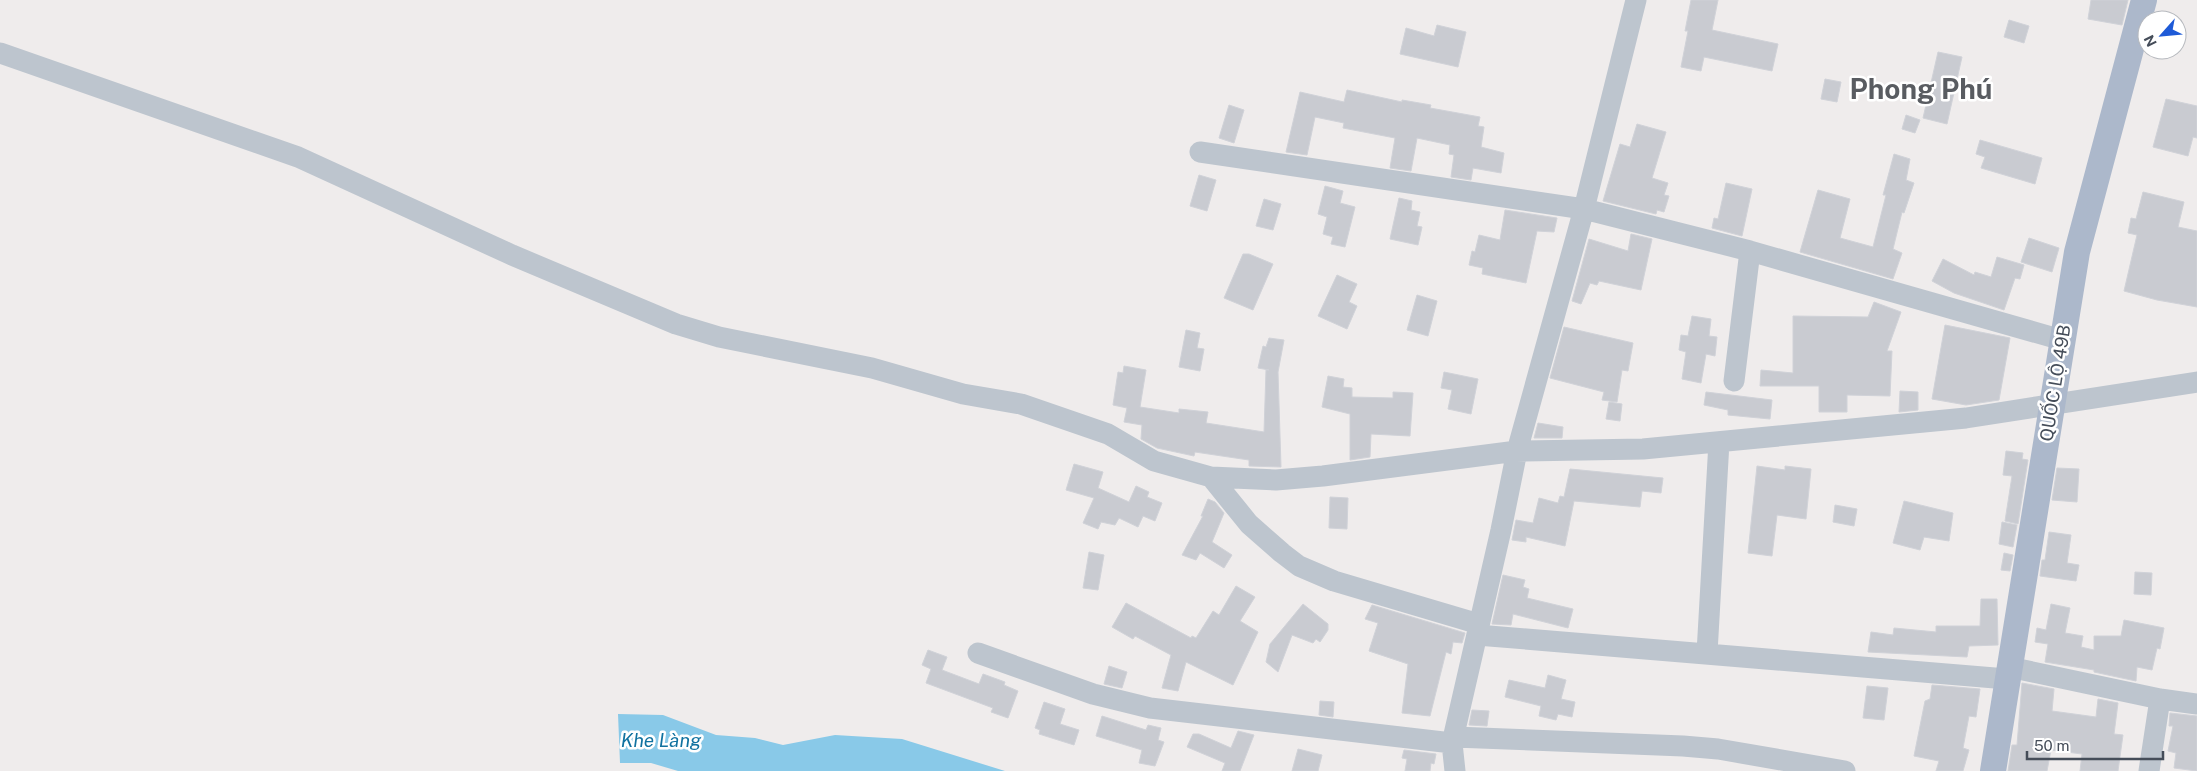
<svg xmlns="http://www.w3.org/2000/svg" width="2197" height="771" viewBox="0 0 2197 771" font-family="'Public Sans',sans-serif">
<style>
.water{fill:#89c9e8}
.building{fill:#c9cbd1;stroke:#d0d2d8}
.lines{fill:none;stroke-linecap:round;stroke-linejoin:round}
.minor{stroke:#bdc5ce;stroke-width:21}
.major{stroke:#acb8cb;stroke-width:26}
.labels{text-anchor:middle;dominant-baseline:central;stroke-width:5;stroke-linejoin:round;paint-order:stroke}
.street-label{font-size:18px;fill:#454d59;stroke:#fff}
.water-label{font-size:19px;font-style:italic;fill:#1172a0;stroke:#fff}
.town-label{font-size:28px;font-weight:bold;fill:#595c61;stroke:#fff}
</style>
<rect width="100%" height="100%" fill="#efecec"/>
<path class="water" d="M 618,714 L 663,715 L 716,735 L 755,738 L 783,745 L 835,735 L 902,739 L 1005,771 L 678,771 L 651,763 L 620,763 Z"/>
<path class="building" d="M 1691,0 L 1718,0 L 1712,30 L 1778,44 L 1772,71 L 1704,57 L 1701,71 L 1681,67 L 1688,31 L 1685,31 Z
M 2091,0 L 2128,0 L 2122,25 L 2088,19 Z
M 2009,20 L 2029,26 L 2024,43 L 2004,37 Z
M 1437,25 L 1466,32 L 1458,67 L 1400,54 L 1406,28 L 1434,36 Z
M 1938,52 L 1962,57 L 1947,124 L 1923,118 Z
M 1825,79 L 1841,82 L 1837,102 L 1821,99 Z
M 1347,90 L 1402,102 L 1402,100 L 1431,105 L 1430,108 L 1480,117 L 1478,126 L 1484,127 L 1481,147 L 1504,153 L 1501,173 L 1473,168 L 1471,180 L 1451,177 L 1454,155 L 1449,154 L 1450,145 L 1417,138 L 1411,171 L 1390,168 L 1395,138 L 1343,128 L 1344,123 L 1315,117 L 1307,155 L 1286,152 L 1300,92 L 1344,102 Z
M 2166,99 L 2197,106 L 2197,138 L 2193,137 L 2188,156 L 2153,147 Z
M 1229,105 L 1244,110 L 1234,143 L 1219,138 Z
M 1906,115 L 1920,120 L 1915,133 L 1902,129 Z
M 1637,124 L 1666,132 L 1652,178 L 1668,183 L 1664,195 L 1669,196 L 1664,212 L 1657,210 L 1656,214 L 1603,201 L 1620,144 L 1630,147 Z
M 1980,140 L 2042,158 L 2035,184 L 1981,168 L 1985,157 L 1976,154 Z
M 1894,154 L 1910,159 L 1906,180 L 1914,183 L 1904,213 L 1902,212 L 1893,249 L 1902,253 L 1893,279 L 1800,252 L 1818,190 L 1850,199 L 1840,238 L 1873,247 L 1886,195 L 1883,195 Z
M 1199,175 L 1216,180 L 1207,211 L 1190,206 Z
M 1726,183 L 1752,189 L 1742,236 L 1712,228 L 1714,218 L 1718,219 Z
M 1325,186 L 1343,191 L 1340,203 L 1355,207 L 1345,247 L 1331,244 L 1333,237 L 1323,234 L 1327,217 L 1318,214 Z
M 2143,192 L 2184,202 L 2178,227 L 2197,231 L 2197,307 L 2157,300 L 2124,291 L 2137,235 L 2128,233 L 2131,218 L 2136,219 Z
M 1399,198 L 1412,201 L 1411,210 L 1420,212 L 1417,226 L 1422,227 L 1418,245 L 1390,239 Z
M 1264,199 L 1281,204 L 1273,230 L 1256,226 Z
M 1505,210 L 1557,218 L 1554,232 L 1537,231 L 1526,283 L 1482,274 L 1483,268 L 1469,265 L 1472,251 L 1475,252 L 1479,235 L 1500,240 Z
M 1631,234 L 1652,239 L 1641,290 L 1599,281 L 1597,285 L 1590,283 L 1581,304 L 1572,301 L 1589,239 L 1628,251 Z
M 2029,238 L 2059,248 L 2052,272 L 2021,262 Z
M 1243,254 L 1249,254 L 1273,264 L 1253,310 L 1224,298 Z
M 1997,257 L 2024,265 L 2020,279 L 2015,278 L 2004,310 L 1954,293 L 1932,281 L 1943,259 L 1974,275 L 1975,272 L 1991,277 Z
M 1337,275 L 1357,284 L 1349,302 L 1357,306 L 1347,329 L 1318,316 Z
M 1417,295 L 1437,301 L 1428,336 L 1407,330 Z
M 1874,302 L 1901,312 L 1887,351 L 1892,351 L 1890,396 L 1847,395 L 1847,412 L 1819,412 L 1819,386 L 1760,386 L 1761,370 L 1793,373 L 1793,316 L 1868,317 Z
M 1692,316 L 1711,319 L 1709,336 L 1717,337 L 1715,356 L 1706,354 L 1701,383 L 1682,379 L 1686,352 L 1679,350 L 1681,335 L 1688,336 Z
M 1945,325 L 2010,338 L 1999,400 L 1966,405 L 1932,399 Z
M 1564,327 L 1633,343 L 1628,371 L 1622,370 L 1617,402 L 1602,400 L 1604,392 L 1550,378 Z
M 1186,330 L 1200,333 L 1197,348 L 1204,349 L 1200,371 L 1179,367 Z
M 1269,338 L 1284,340 L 1278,372 L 1281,467 L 1249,466 L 1249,460 L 1195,452 L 1194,456 L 1157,448 L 1141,439 L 1142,425 L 1124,422 L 1127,408 L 1113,405 L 1118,372 L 1123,373 L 1124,366 L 1146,370 L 1140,407 L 1179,413 L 1179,409 L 1208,412 L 1206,423 L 1264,432 L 1266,370 L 1269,370 L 1258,368 L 1263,346 L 1266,347 Z
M 1444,372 L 1478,379 L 1471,414 L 1448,409 L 1452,390 L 1441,388 Z
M 1328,376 L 1344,379 L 1343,387 L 1352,388 L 1352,397 L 1393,398 L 1393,392 L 1413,393 L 1410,436 L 1371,434 L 1370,457 L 1350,460 L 1350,414 L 1322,407 Z
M 1900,391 L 1918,392 L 1918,410 L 1899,412 Z
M 1706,392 L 1772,400 L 1770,419 L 1728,415 L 1728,410 L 1704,405 Z
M 1609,402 L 1622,404 L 1620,421 L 1606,419 Z
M 1538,423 L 1563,427 L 1562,438 L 1534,438 Z
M 2006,451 L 2023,453 L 2022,459 L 2028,460 L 2018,524 L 2005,521 L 2012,476 L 2003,475 Z
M 1074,464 L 1103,472 L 1098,488 L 1129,502 L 1136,486 L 1149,492 L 1147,497 L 1162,503 L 1155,521 L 1143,516 L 1138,527 L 1119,518 L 1115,525 L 1101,522 L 1098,529 L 1083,523 L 1094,498 L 1066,490 Z
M 1757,466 L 1785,470 L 1785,466 L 1811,469 L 1806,519 L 1777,515 L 1772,556 L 1748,553 Z
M 2057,468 L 2079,469 L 2077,502 L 2052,500 Z
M 1570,469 L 1663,478 L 1661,493 L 1642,491 L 1640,507 L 1574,501 L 1565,546 L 1526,537 L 1526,542 L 1512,540 L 1516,520 L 1533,523 L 1539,498 L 1558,503 L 1560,496 L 1564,497 Z
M 1330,497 L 1348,498 L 1347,529 L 1329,528 Z
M 1208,499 L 1215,502 L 1224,513 L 1212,542 L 1232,555 L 1224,568 L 1200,553 L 1196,560 L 1182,555 L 1203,516 L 1201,516 Z
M 1904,501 L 1953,513 L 1949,541 L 1924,537 L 1920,550 L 1893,543 Z
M 1835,505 L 1857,509 L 1854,526 L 1833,522 Z
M 2002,522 L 2017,525 L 2013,547 L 1999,544 Z
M 2049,532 L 2071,535 L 2067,563 L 2079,565 L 2076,581 L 2040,576 L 2042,560 L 2045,560 Z
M 1089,552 L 1104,555 L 1098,590 L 1083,588 Z
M 2004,553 L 2013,555 L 2010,571 L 2001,570 Z
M 2135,572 L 2152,573 L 2151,595 L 2134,594 Z
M 1503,575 L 1525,580 L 1523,587 L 1529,589 L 1527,598 L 1573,609 L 1568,628 L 1513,614 L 1511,625 L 1492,624 Z
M 1236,586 L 1255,597 L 1240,621 L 1258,632 L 1233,685 L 1186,662 L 1178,691 L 1162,688 L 1171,655 L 1135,636 L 1133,639 L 1112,627 L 1126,603 L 1191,638 L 1192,636 L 1196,638 L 1213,611 L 1219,615 Z
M 1981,599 L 1997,599 L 1998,645 L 1969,646 L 1967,657 L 1868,652 L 1871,632 L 1893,635 L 1894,628 L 1936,632 L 1936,626 L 1980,626 Z
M 1303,604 L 1328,624 L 1328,630 L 1320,642 L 1316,639 L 1313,643 L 1292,635 L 1278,672 L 1266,662 L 1270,644 Z
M 2051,604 L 2070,608 L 2065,633 L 2083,636 L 2081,647 L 2094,650 L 2094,636 L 2121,636 L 2124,620 L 2164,628 L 2160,649 L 2157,648 L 2152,670 L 2137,667 L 2136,681 L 2094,672 L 2094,670 L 2045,662 L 2048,644 L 2035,642 L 2037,628 L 2046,630 Z
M 1372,605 L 1465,633 L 1462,643 L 1453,642 L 1451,654 L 1446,652 L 1430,716 L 1402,713 L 1408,664 L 1369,651 L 1378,623 L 1365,619 Z
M 928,650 L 947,657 L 942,670 L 979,684 L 983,674 L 1005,682 L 1004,685 L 1018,691 L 1008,718 L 991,712 L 993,708 L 926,683 L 931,669 L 922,665 Z
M 1109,666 L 1127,672 L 1122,688 L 1104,684 Z
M 1548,675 L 1566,680 L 1561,699 L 1575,702 L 1572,717 L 1558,714 L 1556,720 L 1539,716 L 1541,706 L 1505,697 L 1509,680 L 1545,688 Z
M 2022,683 L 2054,689 L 2052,711 L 2096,717 L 2098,699 L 2118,703 L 2114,734 L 2123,735 L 2118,771 L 2080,771 L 2082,754 L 2051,750 L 2047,771 L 2008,771 L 2012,745 L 2017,745 Z
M 1932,685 L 1980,689 L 1976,717 L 1969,716 L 1963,748 L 1969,750 L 1963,771 L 1936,771 L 1939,761 L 1914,756 L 1925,701 L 1930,699 Z
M 1867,686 L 1888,688 L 1884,720 L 1863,718 Z
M 1320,701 L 1334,702 L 1333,717 L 1319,715 Z
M 1044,702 L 1065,709 L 1060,724 L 1079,730 L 1074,745 L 1039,734 L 1040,730 L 1035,728 Z
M 1472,710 L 1489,711 L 1487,726 L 1469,725 Z
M 2170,713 L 2197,716 L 2197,771 L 2174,768 L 2176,753 L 2168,751 L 2173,726 L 2169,726 Z
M 1102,716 L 1146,730 L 1148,725 L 1161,728 L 1158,740 L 1164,742 L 1155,766 L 1139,763 L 1142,750 L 1096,736 Z
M 1238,731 L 1254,735 L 1240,771 L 1222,771 L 1225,763 L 1187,747 L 1193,734 L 1199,734 L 1231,748 Z
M 1298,749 L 1322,755 L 1318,771 L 1292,771 Z
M 1404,750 L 1436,754 L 1434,764 L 1431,763 L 1430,771 L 1405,771 L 1407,759 L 1402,758 Z"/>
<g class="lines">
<path class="minor" d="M 0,53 L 298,157 L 512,255 L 676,324 L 719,337 L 872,368 L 963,394 L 1021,404 L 1108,434 L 1154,461 L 1211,477 L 1276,480 L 1323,476 L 1517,451 L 1643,449 L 1966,418 L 2197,382
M 1200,152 L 1584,209 L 1750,251 L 2062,340
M 1734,381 L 1750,251
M 1211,477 L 1249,524 L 1282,553 L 1299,566 L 1334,581 L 1479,624
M 1477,635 L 2007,679
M 978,653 L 1093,694 L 1150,708 L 1452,743
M 1707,653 L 1719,442
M 2009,667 L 2160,699 L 2197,704
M 1454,737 L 1683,746 L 1718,749 L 1845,771
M 1455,771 L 1452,743 L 1501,530 L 1517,451 L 1584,209 L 1636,0
M 2149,771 L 2160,699"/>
<path class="major" d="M 1993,771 L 2077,252 L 2144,0"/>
</g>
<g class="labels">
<g class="street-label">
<text transform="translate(2055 383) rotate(-81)">QUỐC LỘ 49B</text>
</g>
<g class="water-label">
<text x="661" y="740">Khe Làng</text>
</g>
<g class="town-label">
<text x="1921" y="88">Phong Phú</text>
</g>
</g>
<g transform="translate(2162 35) rotate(243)"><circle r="24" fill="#ffffff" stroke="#b5b8bd"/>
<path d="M0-4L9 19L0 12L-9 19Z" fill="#1e5ad7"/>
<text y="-8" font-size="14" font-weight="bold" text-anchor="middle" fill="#454d59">N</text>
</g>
<path d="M2027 751v8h136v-8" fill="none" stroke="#454d59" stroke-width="2.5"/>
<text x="2034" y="751" font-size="15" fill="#454d59" stroke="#ffffff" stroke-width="4" paint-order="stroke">50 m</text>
</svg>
